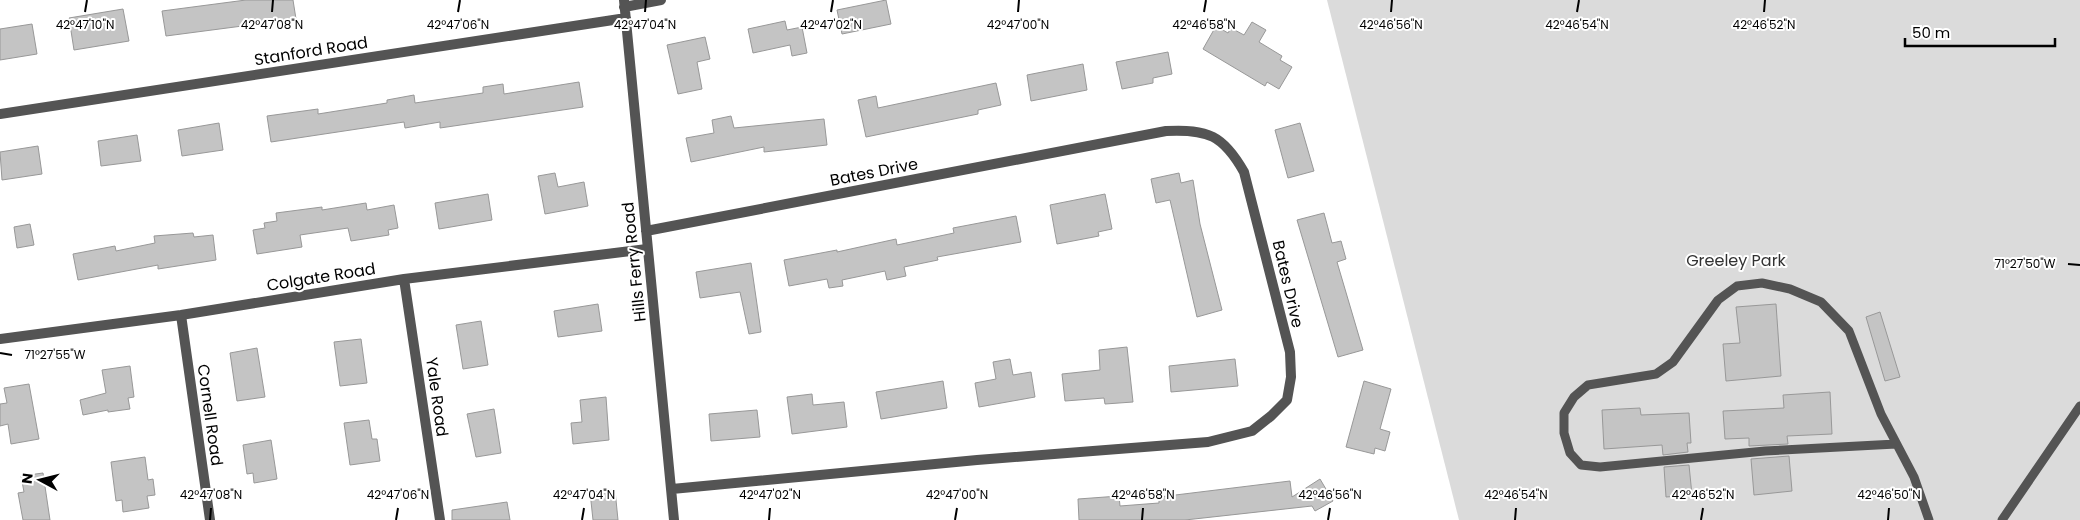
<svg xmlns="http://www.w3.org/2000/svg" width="2080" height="520" viewBox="0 0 2080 520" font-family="Poppins,sans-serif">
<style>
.green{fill:#dbdbdb}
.building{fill:#c4c4c4;stroke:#989898}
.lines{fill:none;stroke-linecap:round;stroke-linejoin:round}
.service{stroke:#545454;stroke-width:9}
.minor{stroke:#545454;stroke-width:10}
.ticks{fill:none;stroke:#000;stroke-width:2}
.labels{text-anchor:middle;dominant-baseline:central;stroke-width:4;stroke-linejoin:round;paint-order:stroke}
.street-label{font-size:16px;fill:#000;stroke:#fff}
.park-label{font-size:16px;fill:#323232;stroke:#fff}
.ticks-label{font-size:12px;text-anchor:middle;fill:#000;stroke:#fff;stroke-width:4;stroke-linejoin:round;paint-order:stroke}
</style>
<rect width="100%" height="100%" fill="#fff"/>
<path class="green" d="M 1327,0 L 2080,0 L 2080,520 L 1459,520 Z"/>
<path class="building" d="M 246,0 L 293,0 L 296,19 L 166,36 L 162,11 Z
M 886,0 L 891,24 L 842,34 L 837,10 Z
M 123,9 L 129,41 L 74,50 L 69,18 Z
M 785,21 L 787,30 L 802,27 L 807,53 L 792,56 L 790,45 L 753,53 L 748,29 Z
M 1252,22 L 1266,30 L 1259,42 L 1282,56 L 1280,60 L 1292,67 L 1279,89 L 1267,82 L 1265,86 L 1203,49 L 1216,26 L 1228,33 L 1231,28 L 1244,35 Z
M 32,24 L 37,54 L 0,60 L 0,29 Z
M 705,37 L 710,59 L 697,62 L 702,89 L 678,94 L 667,45 Z
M 1168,52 L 1172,74 L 1153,78 L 1153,83 L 1122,89 L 1116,62 Z
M 1083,64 L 1087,90 L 1031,101 L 1027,75 Z
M 579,82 L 583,107 L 440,128 L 440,122 L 405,128 L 404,122 L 271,142 L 267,116 L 318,109 L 318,114 L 387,103 L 387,100 L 414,95 L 415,103 L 483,93 L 483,87 L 503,84 L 504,94 Z
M 996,83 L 1001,105 L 978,110 L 978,114 L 866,137 L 858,100 L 876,96 L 878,108 Z
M 731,116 L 734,128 L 824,119 L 827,145 L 764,152 L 764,147 L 691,162 L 686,138 L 714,133 L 712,120 Z
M 219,123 L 223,150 L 182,156 L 178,130 Z
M 1300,123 L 1314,171 L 1288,178 L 1275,130 Z
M 137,135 L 141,161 L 101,166 L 98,141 Z
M 38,146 L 42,174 L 2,180 L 0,152 Z
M 555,173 L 558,187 L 584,182 L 588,206 L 545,214 L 538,176 Z
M 1179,173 L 1181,183 L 1193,180 L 1200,224 L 1222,310 L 1197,317 L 1170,200 L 1156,203 L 1151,179 Z
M 488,194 L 492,220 L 439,229 L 435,203 Z
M 1105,194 L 1112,229 L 1098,232 L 1099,236 L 1057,244 L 1050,205 Z
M 366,203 L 367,210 L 394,205 L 398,228 L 388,230 L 389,235 L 351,241 L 348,228 L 300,235 L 302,247 L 257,254 L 253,230 L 265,228 L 264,223 L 277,221 L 276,213 L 322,207 L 322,210 Z
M 1324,213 L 1332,243 L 1341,241 L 1346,259 L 1337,262 L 1363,350 L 1338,357 L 1297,220 Z
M 1016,216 L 1021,242 L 937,257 L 938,260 L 904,267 L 906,276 L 887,280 L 885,271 L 842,280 L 843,286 L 829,288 L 827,279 L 789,286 L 784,260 L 837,250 L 837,252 L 896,239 L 897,245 L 954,233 L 953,228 Z
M 30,224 L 34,245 L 17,248 L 14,227 Z
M 193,233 L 194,237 L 213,235 L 216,260 L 158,269 L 158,265 L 78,280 L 73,254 L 115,246 L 116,251 L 155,243 L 154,236 Z
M 751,263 L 761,332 L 749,334 L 740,292 L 700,298 L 696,272 Z
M 598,304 L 602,331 L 558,337 L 554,311 Z
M 1776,304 L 1781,376 L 1726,381 L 1723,344 L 1740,343 L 1736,307 Z
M 1880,312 L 1900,377 L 1885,381 L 1866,317 Z
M 481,321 L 488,365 L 463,369 L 456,325 Z
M 361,339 L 367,383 L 340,386 L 334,342 Z
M 1127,347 L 1133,402 L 1105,404 L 1104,398 L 1065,401 L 1062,374 L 1100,370 L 1099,350 Z
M 257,348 L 265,397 L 237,401 L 230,353 Z
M 1010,359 L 1013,375 L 1031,372 L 1035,397 L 979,407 L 975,383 L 996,379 L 993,362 Z
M 1235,359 L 1238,386 L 1171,392 L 1169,366 Z
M 130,366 L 134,397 L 128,398 L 130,409 L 108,412 L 108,410 L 83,415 L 80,400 L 106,393 L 102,370 Z
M 943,381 L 947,408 L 881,419 L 876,392 Z
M 1364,381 L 1391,389 L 1380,429 L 1390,432 L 1385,451 L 1375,448 L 1374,454 L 1346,447 Z
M 29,384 L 39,439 L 11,444 L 8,424 L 0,426 L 0,404 L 7,403 L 4,388 Z
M 1830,392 L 1832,434 L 1787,436 L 1788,444 L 1749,446 L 1749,438 L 1725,439 L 1723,411 L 1784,408 L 1783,395 Z
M 812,394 L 813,405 L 844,402 L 847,427 L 792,434 L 787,397 Z
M 606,397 L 609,440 L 573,444 L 571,423 L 582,422 L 580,400 Z
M 1640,408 L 1641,415 L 1689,413 L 1691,443 L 1687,443 L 1688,452 L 1663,455 L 1662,445 L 1604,449 L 1602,410 Z
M 494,409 L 501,453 L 476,457 L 467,414 Z
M 757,410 L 760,437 L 711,441 L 709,414 Z
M 369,420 L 372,439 L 377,439 L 380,461 L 350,465 L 344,423 Z
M 271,440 L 277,479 L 254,483 L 253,473 L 247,474 L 243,445 Z
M 1789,456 L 1792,491 L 1754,495 L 1751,459 Z
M 145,457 L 148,480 L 153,479 L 155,495 L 147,496 L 149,508 L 123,512 L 122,500 L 116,501 L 111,462 Z
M 1689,465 L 1692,495 L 1666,497 L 1664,467 Z
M 43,473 L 50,520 L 23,520 L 18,493 L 24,492 L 21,476 Z
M 1320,479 L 1333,501 L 1315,511 L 1312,506 L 1185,520 L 1079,520 L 1078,499 L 1119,496 L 1120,506 L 1159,503 L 1159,497 L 1290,481 L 1292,497 Z
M 615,490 L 618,520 L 593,520 L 590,492 Z
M 507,502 L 510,520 L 452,520 L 452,510 Z"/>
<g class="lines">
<path class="service" d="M 1896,444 L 1765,451 L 1600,467 L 1581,465 L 1570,453 L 1564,433 L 1564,413 L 1574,397 L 1588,385 L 1656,374 L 1673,362 L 1718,300 L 1737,286 L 1762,283 L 1790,289 L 1821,302 L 1849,331 L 1881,414 L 1914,477 L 1929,520
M 2002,520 L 2080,406"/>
<path class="minor" d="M 624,0 L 674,520
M 624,7 L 661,0
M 0,114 L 626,18
M 646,231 L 1166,131 C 1208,129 1223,135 1244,172 L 1290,352 L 1291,377 L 1287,400 L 1271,416 L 1252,431 L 1208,442 L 977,460 L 672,489
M 404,279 L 440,520
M 181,315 L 210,520
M 0,339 L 181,315 L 404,279 L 647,249"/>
</g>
<path class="ticks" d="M 85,12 L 87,0M 272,12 L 273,0M 458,12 L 460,0M 645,12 L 646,0M 831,12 L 833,0M 1018,12 L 1019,0M 1204,12 L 1206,0M 1391,12 L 1392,0M 1577,12 L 1579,0M 1764,12 L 1765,0M 2068,264 L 2080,265M 0,353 L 12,355M 210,520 L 211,508M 396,520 L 398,508M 582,520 L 584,508M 769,520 L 770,508M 955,520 L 957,508M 1142,520 L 1143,508M 1328,520 L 1330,508M 1515,520 L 1516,508M 1701,520 L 1703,508M 1888,520 L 1889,508"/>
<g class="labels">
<g class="street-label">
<text transform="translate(311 51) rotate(-9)">Stanford Road</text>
<text transform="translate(874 172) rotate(-11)">Bates Drive</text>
<text transform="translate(634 262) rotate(-96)">Hills Ferry Road</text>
<text transform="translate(321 277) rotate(-9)">Colgate Road</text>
<text transform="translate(1288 284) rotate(77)">Bates Drive</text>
<text transform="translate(437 397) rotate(82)">Yale Road</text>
<text transform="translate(210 415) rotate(82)">Cornell Road</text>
</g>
<g class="park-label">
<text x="1736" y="260">Greeley Park</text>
</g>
</g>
<g class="ticks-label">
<text x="85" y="29">42°47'10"N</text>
<text x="272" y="29">42°47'08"N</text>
<text x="458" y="29">42°47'06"N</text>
<text x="645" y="29">42°47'04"N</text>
<text x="831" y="29">42°47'02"N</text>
<text x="1018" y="29">42°47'00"N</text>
<text x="1204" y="29">42°46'58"N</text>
<text x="1391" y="29">42°46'56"N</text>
<text x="1577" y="29">42°46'54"N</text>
<text x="1764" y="29">42°46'52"N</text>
<text x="2025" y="268">71°27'50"W</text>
<text x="55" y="359">71°27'55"W</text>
<text x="211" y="499">42°47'08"N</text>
<text x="398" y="499">42°47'06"N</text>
<text x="584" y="499">42°47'04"N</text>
<text x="770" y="499">42°47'02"N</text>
<text x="957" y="499">42°47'00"N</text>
<text x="1143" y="499">42°46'58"N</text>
<text x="1330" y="499">42°46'56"N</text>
<text x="1516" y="499">42°46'54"N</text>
<text x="1703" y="499">42°46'52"N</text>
<text x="1889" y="499">42°46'50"N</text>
</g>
<g transform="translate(40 480) rotate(277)" stroke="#ffffff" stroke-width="4" paint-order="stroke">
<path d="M0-4L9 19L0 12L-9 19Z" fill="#000000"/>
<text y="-8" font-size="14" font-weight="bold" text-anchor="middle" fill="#000000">N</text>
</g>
<path d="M1905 38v8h150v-8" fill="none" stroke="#000000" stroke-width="2.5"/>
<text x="1912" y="38" font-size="15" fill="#000000" stroke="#ffffff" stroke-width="4" paint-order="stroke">50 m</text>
</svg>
